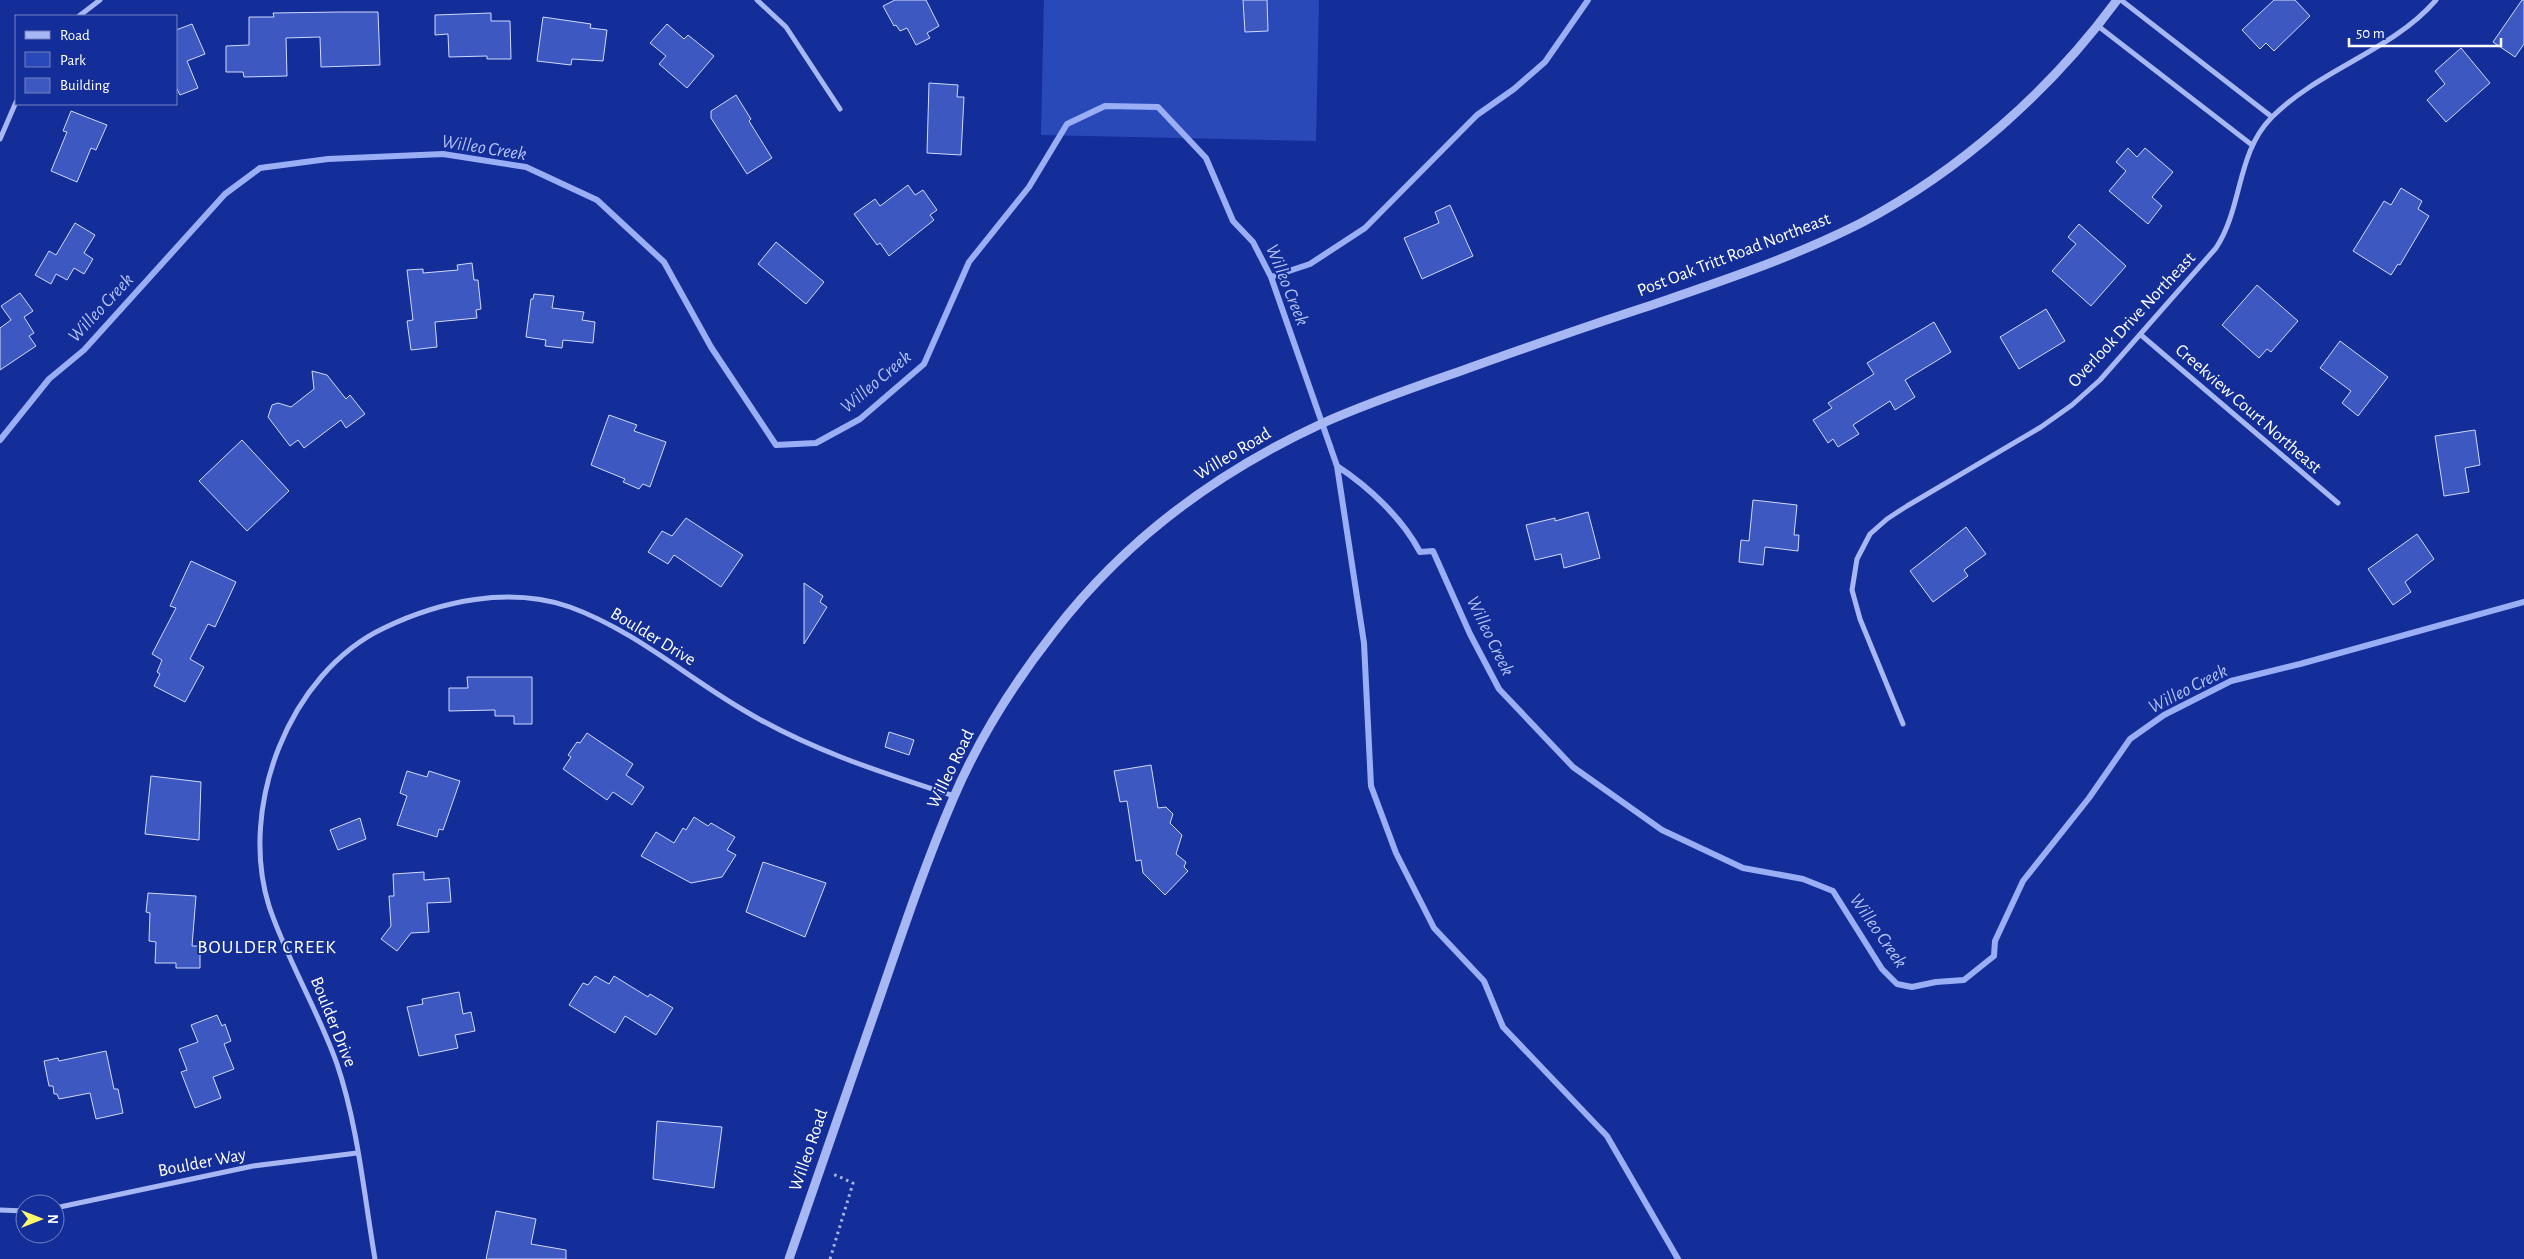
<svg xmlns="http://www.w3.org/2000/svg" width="2524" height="1259" viewBox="0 0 2524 1259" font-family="'Alegreya Sans',sans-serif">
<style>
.green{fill:#2a49b9}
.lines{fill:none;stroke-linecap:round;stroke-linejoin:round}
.stream{stroke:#9aaef6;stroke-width:6}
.building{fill:#3d58c1;stroke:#cfd9fd}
.path{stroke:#a7b7f3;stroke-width:3;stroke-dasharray:2.5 4;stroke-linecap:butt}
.minor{stroke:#a7b7f3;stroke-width:5}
.tertiary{stroke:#a7b7f3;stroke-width:9}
.labels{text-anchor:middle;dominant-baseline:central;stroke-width:4;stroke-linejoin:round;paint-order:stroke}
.street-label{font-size:18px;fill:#fff;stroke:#142e99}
.water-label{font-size:19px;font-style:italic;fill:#b4c3f9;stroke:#142e99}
.neighbourhood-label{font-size:19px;letter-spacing:1px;fill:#fff;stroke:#142e99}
</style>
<rect width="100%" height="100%" fill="#142e99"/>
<path class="green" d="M 1044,0 L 1319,0 L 1316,141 L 1041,135 Z"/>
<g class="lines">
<path class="stream" d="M 1271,277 L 1310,264 L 1365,228 L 1477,115 L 1514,89 L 1545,62 L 1588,0
M 0,440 L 49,379 L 84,350 L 225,194 L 260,168 L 328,159 L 443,154 L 526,167 L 597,200 L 664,262 L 711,347 L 776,445 L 816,443 L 860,419 L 924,364 L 969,262 L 1029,187 L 1067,124 L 1105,106 L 1158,107 L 1206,158 L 1233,221 L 1253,242 L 1271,277 L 1337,466 C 1369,487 1402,518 1420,552 L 1433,551 L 1470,634 L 1499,689 L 1573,767 L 1662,830 L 1743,868 L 1803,879 L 1833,891 L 1882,969 L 1897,984 L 1912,987 L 1936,982 L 1964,980 L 1994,956 L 1995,941 L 2023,881 L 2089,798 L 2130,739 L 2164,715 L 2231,681 L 2300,664 L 2524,602
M 1337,466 L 1364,643 L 1371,786 L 1396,853 L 1434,928 L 1484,981 L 1503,1027 L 1607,1136 L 1678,1259"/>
</g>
<path class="building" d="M 895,0 L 926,0 L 939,26 L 927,33 L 930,38 L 916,45 L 907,28 L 900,31 L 896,25 L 894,26 L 883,6 Z
M 1243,0 L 1267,0 L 1268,31 L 1245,32 Z
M 2274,0 L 2295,0 L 2310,16 L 2274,51 L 2266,43 L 2260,49 L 2242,30 Z
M 2522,0 L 2524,0 L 2524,44 L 2515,57 L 2493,42 Z
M 340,12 L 378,12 L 380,65 L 321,67 L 320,37 L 286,38 L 287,76 L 244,77 L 243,72 L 226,72 L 226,46 L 249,45 L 249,17 L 274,17 L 273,13 Z
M 491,13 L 491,21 L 510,21 L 511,59 L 487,59 L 487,56 L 449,57 L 448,34 L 435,35 L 435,15 Z
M 543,17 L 591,24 L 590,28 L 607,30 L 603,61 L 572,59 L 571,65 L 537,61 Z
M 192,24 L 205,54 L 187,61 L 198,88 L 180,95 L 176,87 L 176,30 Z
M 667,24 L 684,39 L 688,35 L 714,56 L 687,88 L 659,64 L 666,56 L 650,43 Z
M 2461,48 L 2490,83 L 2446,122 L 2427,100 L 2445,84 L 2435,71 Z
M 929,83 L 958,85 L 957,97 L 964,97 L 961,155 L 927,153 Z
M 736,95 L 751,119 L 749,121 L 772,158 L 747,174 L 711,118 L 711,111 Z
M 71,111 L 107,125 L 96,150 L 91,148 L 77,182 L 51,171 L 67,132 L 63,131 Z
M 2128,148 L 2137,157 L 2145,148 L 2173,172 L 2152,197 L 2162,206 L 2148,224 L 2109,191 L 2126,171 L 2116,162 Z
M 908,185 L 915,195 L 923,190 L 937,210 L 930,215 L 934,220 L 889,256 L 880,243 L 877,245 L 854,214 L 875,199 L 880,206 Z
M 2401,188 L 2422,201 L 2418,209 L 2429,216 L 2400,265 L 2398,264 L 2391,275 L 2353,251 L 2384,201 L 2391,205 Z
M 1450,205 L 1473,256 L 1422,279 L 1404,238 L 1439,223 L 1435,212 Z
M 75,223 L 95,235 L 84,253 L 93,259 L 84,274 L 74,268 L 67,280 L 56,274 L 51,284 L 35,275 L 49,251 L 56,255 Z
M 2079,224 L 2126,266 L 2091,306 L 2052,271 L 2076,244 L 2068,237 Z
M 776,242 L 824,282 L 806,304 L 758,264 Z
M 472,263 L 474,280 L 478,280 L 481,309 L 476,310 L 477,318 L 435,322 L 437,347 L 411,350 L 407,321 L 413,320 L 407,270 L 423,269 L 423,273 L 458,270 L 457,265 Z
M 2257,285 L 2298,321 L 2271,352 L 2267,349 L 2259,358 L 2222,325 Z
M 20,293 L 33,311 L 24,317 L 34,333 L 29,336 L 36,346 L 0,370 L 0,328 L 11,320 L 1,306 Z
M 534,294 L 554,296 L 552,308 L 584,312 L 582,320 L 595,322 L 593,343 L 563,340 L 562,348 L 545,346 L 546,340 L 526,337 L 531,299 L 533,299 Z
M 2046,309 L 2065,341 L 2019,369 L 2000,337 Z
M 1934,322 L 1951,352 L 1905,380 L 1915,397 L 1895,410 L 1890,401 L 1853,425 L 1859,434 L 1838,447 L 1833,439 L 1828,443 L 1813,420 L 1832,408 L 1828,403 L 1874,374 L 1867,363 Z
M 2340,341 L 2388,377 L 2358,416 L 2342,403 L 2351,391 L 2320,368 Z
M 312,371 L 327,375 L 346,399 L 350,395 L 365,414 L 346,428 L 341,420 L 304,448 L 298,440 L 290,446 L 268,417 L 272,405 L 278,403 L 291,407 L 314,389 Z
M 609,415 L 637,425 L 634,431 L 666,442 L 650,487 L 643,484 L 639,489 L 623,482 L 625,479 L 591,465 Z
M 2475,430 L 2480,465 L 2465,468 L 2469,492 L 2444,496 L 2435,436 Z
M 242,440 L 289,491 L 247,531 L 199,481 Z
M 1753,500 L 1797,505 L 1794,535 L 1799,535 L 1798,551 L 1765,547 L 1763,565 L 1739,562 L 1741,540 L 1749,541 Z
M 1588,512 L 1600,558 L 1564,568 L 1561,554 L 1535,560 L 1526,525 L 1555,518 L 1555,521 Z
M 686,518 L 743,555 L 721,587 L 674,555 L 668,564 L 648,552 L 662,531 L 672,536 Z
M 1966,527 L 1986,554 L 1964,570 L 1968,576 L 1933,602 L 1910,571 Z
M 2417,534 L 2434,559 L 2405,582 L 2411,592 L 2393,605 L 2368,569 Z
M 191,561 L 236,582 L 215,627 L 208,624 L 190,659 L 204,667 L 185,702 L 154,686 L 160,674 L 157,672 L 162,660 L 152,654 L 176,608 L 170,606 Z
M 804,583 L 823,596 L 820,602 L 827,607 L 804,644 Z
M 467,677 L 532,677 L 532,724 L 514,724 L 514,716 L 495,716 L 495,710 L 449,711 L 449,688 L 468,688 Z
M 889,732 L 914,740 L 909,755 L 885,747 Z
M 587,733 L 633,764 L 626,775 L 644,787 L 632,805 L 613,792 L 607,800 L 563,769 L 571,757 L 568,755 L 577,742 L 580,743 Z
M 1151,765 L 1158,808 L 1166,807 L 1173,814 L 1170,823 L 1182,835 L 1176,854 L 1186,862 L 1184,867 L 1188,871 L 1165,895 L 1143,873 L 1141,860 L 1136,861 L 1127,801 L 1120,802 L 1114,771 Z
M 407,771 L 427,777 L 429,771 L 460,781 L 443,830 L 439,829 L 437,837 L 397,825 L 407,796 L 400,793 Z
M 151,776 L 201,782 L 199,840 L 145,834 Z
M 694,817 L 708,826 L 711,823 L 735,837 L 727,850 L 736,855 L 722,877 L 691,883 L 641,856 L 656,832 L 674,843 L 683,828 L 686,830 Z
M 360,818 L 366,839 L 338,850 L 330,830 Z
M 763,862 L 826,883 L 805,937 L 746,912 Z
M 424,872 L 424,880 L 449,878 L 451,902 L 427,903 L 429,932 L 411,933 L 397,951 L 381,939 L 391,926 L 389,896 L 394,896 L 393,874 Z
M 148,893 L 196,896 L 192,946 L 200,946 L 200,968 L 176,968 L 176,963 L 155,963 L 156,942 L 149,941 L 150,913 L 146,912 Z
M 595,976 L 609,984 L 614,976 L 648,997 L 650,994 L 673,1008 L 656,1035 L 625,1016 L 615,1033 L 569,1005 L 583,983 L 588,985 Z
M 459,992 L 463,1014 L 471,1012 L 475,1031 L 455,1035 L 458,1048 L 419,1056 L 407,1007 L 423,1004 L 422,999 Z
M 217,1015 L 222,1026 L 225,1024 L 231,1041 L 224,1044 L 234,1069 L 213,1077 L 221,1098 L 195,1108 L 181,1072 L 187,1070 L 179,1049 L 198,1042 L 191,1025 Z
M 106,1051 L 114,1089 L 118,1089 L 123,1113 L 96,1119 L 90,1093 L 59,1099 L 57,1094 L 54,1094 L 53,1086 L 49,1086 L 44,1061 L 58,1058 L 59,1061 Z
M 657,1121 L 722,1127 L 714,1188 L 653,1179 Z
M 496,1211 L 536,1219 L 531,1244 L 566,1250 L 566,1259 L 486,1259 Z"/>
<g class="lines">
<path class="path" d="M 830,1259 L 853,1183 L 833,1174"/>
<path class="minor" d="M 757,0 L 786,27 L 840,109
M 2121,0 L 2272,117
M 79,16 L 100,0
M 2098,26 L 2252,145
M 0,139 L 16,102
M 2141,335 L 2338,503
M 1903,724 L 1860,619 L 1852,590 L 1857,559 L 1870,534 L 1887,519 L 1907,506 L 2041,427 L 2072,405 L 2100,380 L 2216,248 C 2243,207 2236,153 2272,117 C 2320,69 2392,51 2436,0
M 55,1208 L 253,1166 L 357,1153
M 0,1210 L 25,1211
M 375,1259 C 364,1195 358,1126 337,1064 C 318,1010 287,960 269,906 C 238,807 289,673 384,628 C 440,601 509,586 570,607 C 633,630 683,674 740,708 C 807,749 880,772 954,796"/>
<path class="tertiary" d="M 789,1259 C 820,1170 851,1081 882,991 C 904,927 926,862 953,799 C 978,740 1014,683 1054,632 C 1124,541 1217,472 1321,424 C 1365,404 1412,388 1458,372 C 1522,349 1587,326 1652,305 C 1722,281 1794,257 1861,223 C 1960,171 2051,90 2117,0"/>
</g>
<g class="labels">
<g class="street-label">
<text transform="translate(1734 255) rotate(-21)">Post Oak Tritt Road Northeast</text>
<text transform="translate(2132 320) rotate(-47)">Overlook Drive Northeast</text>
<text transform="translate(2248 409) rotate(41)">Creekview Court Northeast</text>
<text transform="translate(1233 454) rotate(-31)">Willeo Road</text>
<text transform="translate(653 637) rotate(31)">Boulder Drive</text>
<text transform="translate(951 769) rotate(-64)">Willeo Road</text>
<text transform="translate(333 1022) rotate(68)">Boulder Drive</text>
<text transform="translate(809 1150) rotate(-71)">Willeo Road</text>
<text transform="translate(202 1163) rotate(-11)">Boulder Way</text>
</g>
<g class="water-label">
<text transform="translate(484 148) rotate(9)">Willeo Creek</text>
<text transform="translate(1287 285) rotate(68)">Willeo Creek</text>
<text transform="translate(101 308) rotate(-47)">Willeo Creek</text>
<text transform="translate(876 382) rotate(-40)">Willeo Creek</text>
<text transform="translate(1490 636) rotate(64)">Willeo Creek</text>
<text transform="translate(2188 689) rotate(-27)">Willeo Creek</text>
<text transform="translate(1878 931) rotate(55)">Willeo Creek</text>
</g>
<g class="neighbourhood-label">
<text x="267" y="947">BOULDER CREEK</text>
</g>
</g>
<rect x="15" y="15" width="162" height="90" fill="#142e99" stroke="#7282c2"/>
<rect x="25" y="31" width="25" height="8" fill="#a7b7f3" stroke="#7282c2"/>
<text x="60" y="40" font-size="15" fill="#ffffff">Road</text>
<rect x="25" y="52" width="25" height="15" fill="#2a49b9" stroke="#7282c2"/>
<text x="60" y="65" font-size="15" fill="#ffffff">Park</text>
<rect x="25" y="78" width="25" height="15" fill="#3d58c1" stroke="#7282c2"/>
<text x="60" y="90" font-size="15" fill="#ffffff">Building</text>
<g transform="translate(40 1219) rotate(90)"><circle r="24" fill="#142e99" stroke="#7282c2"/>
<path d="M0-4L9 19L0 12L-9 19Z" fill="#fff869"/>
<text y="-8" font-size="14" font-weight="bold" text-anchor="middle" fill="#ffffff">N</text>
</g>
<path d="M2349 38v8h152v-8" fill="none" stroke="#ffffff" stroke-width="2.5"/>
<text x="2356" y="38" font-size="15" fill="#ffffff" stroke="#142e99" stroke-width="4" paint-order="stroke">50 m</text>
</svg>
